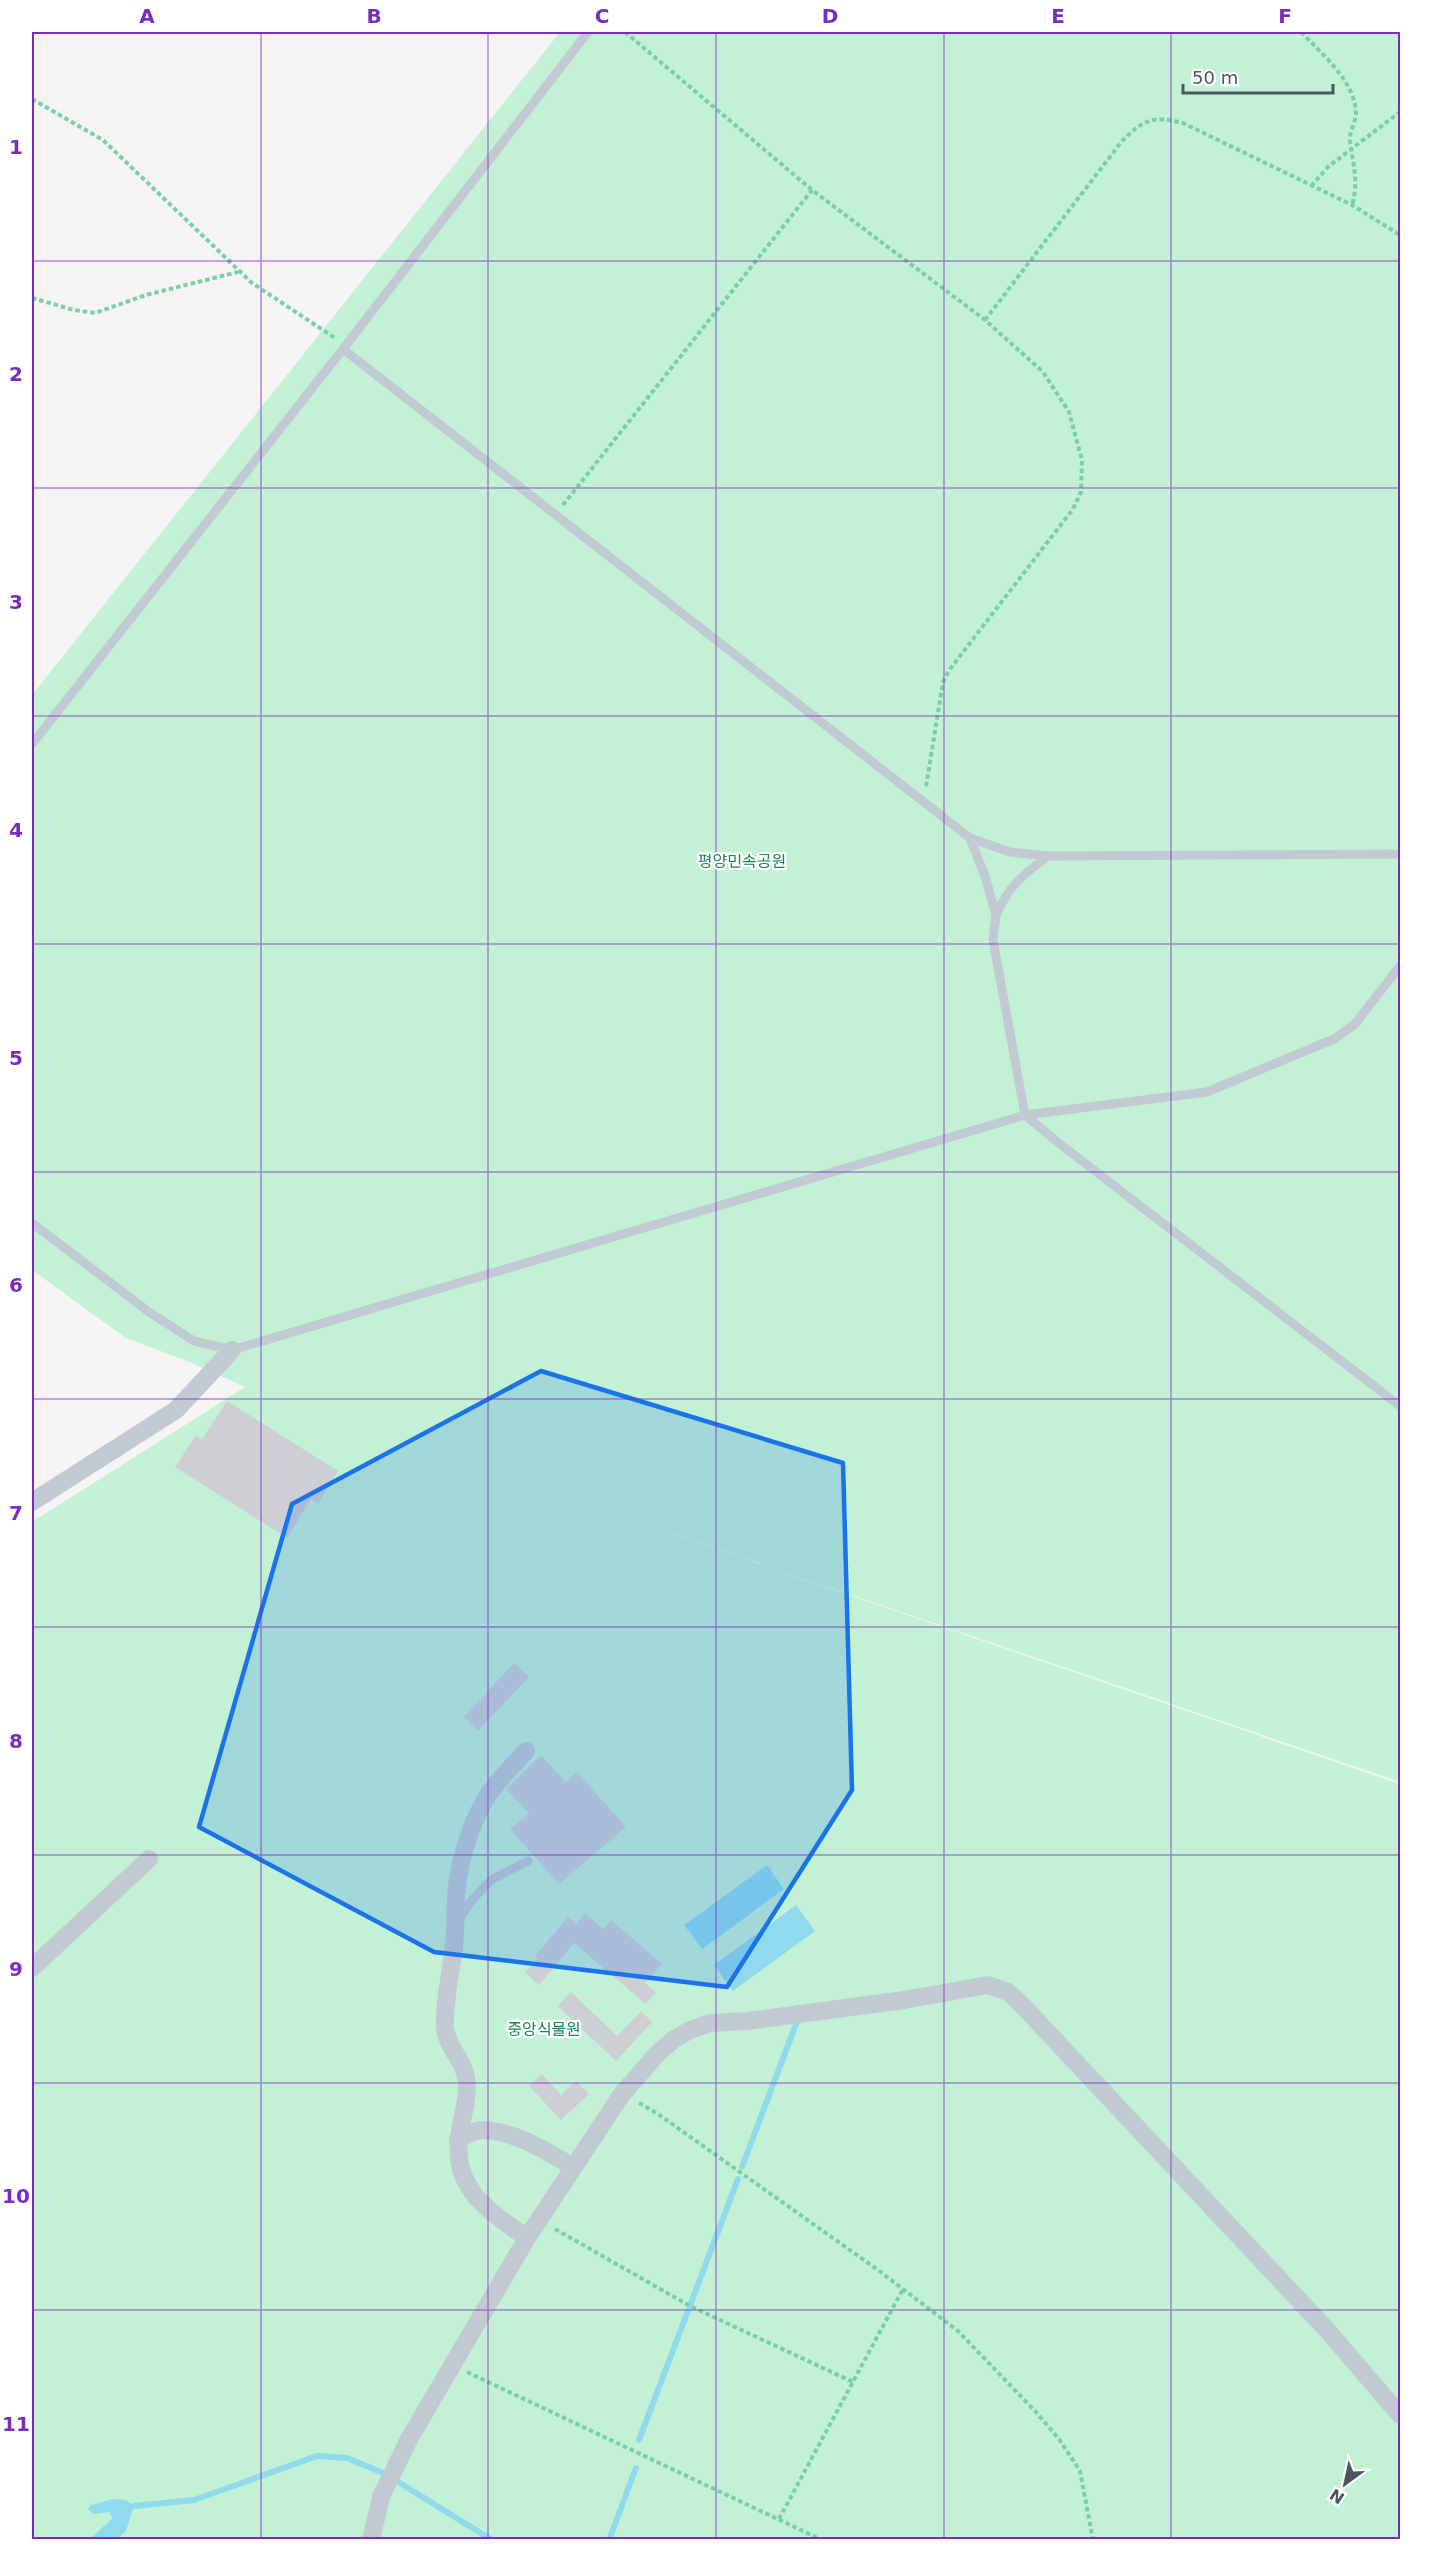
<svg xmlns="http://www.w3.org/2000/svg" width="1432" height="2571" viewBox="0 0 1432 2571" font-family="'DejaVu Sans','Noto Sans KR',sans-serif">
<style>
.green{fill:#c3f1d5}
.water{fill:#90daee}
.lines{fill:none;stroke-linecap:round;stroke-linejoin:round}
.stream{stroke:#90daee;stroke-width:6}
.building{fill:#cdcfd5}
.path{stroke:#7ad0a6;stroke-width:4;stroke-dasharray:4.5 3;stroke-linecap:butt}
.lane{stroke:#c1cad2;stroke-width:9}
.street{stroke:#c1cad2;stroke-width:18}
.marked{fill:#1a73e8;fill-opacity:0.2;stroke:#1a73e8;stroke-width:4.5;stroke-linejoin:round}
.grid{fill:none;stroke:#7b2cbf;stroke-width:1.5;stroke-opacity:0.55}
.labels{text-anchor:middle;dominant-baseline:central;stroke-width:4.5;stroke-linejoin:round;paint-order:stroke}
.park-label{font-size:16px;fill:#17864f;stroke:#fff}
.neatline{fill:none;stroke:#7b2cbf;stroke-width:2}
.grid-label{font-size:20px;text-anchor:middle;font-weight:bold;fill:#7b2cbf}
</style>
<rect width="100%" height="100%" fill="#f5f3f3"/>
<path class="green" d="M 560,32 L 1400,32 L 1400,1782 L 450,1458 L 1400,1784 L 1400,2539 L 32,2539 L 32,1522 L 245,1387 L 192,1363 L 126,1338 L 32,1270 L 32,695 Z"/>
<path class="water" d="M 767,1865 L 784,1889 L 702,1949 L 684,1925 Z
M 796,1905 L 815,1931 L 733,1991 L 714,1965 Z
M 113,2499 L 126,2500 L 134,2506 L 126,2531 L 117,2539 L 90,2539 L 113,2518 L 109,2512 L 94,2514 L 88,2509 L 91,2505 Z"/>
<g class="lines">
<path class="stream" d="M 742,2167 L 796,2024
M 639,2440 L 738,2179
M 395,2480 L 492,2540
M 134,2506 L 194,2500 L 317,2456 L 347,2458 L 383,2473
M 609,2540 L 636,2468"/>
</g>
<path class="building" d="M 227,1401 L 338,1471 L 318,1504 L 311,1499 L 287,1538 L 175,1467 L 196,1435 L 202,1439 Z
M 514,1663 L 529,1677 L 478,1731 L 464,1717 Z
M 541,1755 L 566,1782 L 577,1772 L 626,1827 L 559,1884 L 510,1829 L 529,1813 L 506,1789 Z
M 585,1913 L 603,1929 L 611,1920 L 662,1964 L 645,1983 L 656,1992 L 646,2004 L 574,1943 L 539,1985 L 525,1972 L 538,1958 L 535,1956 L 568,1917 L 576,1924 Z
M 571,1992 L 617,2036 L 641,2011 L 652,2022 L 616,2061 L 558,2006 Z
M 542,2074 L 561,2095 L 576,2081 L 589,2094 L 561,2120 L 529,2086 Z"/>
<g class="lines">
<path class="path" d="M 625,32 L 812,190 L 985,320 L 1043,372 L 1069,412 L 1082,460 L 1081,492 L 1073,509 L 950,669 L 943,682 L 926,787
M 1301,32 C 1321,53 1356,82 1356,114 C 1355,124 1349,132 1350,141 C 1353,164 1359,182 1352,205
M 32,99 L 103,140 L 252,283 L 335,338
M 1311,186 L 1329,166 L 1400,112
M 32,298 L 74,310 L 95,313 L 146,295 L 238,272
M 985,320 L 1122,141 C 1143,120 1153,115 1183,123 L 1352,205 L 1400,235
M 563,505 L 812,190
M 639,2103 L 658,2114 L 878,2270 L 958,2331 L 1035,2411 L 1059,2439 L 1080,2471 L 1093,2540
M 555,2229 L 690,2306 L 853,2382
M 467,2372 L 822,2540
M 779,2519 L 903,2289"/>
<path class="lane" d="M 343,349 L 970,838 L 1010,852 L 1048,856 L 1400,854
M 32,744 L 343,349 L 588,32
M 996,916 C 1007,887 1024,874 1048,856
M 1025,1115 L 1060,1144 L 1400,1406
M 1025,1115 L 1207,1092 L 1334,1039 L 1355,1024 L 1400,966
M 32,1223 L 149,1312 L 194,1341 L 232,1350 L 1025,1115 L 993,940 L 996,916 L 986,879 L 970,838
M 458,1921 L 472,1900 L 491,1880 L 528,1861"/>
<path class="street" d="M 32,1502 L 176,1410 L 232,1350
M 526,1751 C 512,1767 495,1782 485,1800 C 471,1824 460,1859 457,1886 C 455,1906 456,1926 454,1946 C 451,1972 444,2001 445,2027 C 446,2046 463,2059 466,2077 C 469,2094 463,2114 460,2131 C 450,2187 486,2209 527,2238
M 32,1968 L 149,1859
M 458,2139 C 465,2136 473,2131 480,2130 C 514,2130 544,2150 572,2166
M 371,2540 L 381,2497 L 409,2439 L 527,2238 L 622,2094 L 657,2054 L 674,2039 L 690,2030 L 710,2023 L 747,2021 L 904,2000 L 988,1985 L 1008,1992 L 1023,2006 L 1327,2330 L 1400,2415"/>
</g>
<path class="marked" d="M 541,1371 L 843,1463 L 852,1790 L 727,1987 L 434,1952 L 199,1827 L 292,1504 Z"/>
<path class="grid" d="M 261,32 L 261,2540M 488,32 L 488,2540M 716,32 L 716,2540M 944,32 L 944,2540M 1171,32 L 1171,2540M 32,261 L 1400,261M 32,488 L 1400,488M 32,716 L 1400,716M 32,944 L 1400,944M 32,1172 L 1400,1172M 32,1399 L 1400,1399M 32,1627 L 1400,1627M 32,1855 L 1400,1855M 32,2083 L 1400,2083M 32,2310 L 1400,2310"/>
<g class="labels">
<g class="park-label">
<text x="742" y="861">평양민속공원</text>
<text x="544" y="2029">중앙식물원</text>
</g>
</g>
<rect width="1432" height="2571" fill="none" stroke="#ffffff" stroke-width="66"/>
<g transform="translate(1345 2484) rotate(213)" stroke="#ffffff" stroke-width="4.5" paint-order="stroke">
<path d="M0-4.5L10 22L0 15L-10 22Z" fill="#4a5661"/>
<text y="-9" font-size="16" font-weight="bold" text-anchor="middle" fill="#4a5661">N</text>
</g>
<path d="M1183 84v9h150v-9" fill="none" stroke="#4a5661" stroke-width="3"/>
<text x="1192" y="84" font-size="18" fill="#4a5661" stroke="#ffffff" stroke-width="4.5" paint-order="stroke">50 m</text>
<rect x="33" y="33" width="1366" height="2505" class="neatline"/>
<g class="grid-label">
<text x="147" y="23">A</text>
<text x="374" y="23">B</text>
<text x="602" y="23">C</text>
<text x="830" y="23">D</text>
<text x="1058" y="23">E</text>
<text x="1285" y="23">F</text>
<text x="16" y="154">1</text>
<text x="16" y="381">2</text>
<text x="16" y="609">3</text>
<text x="16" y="837">4</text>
<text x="16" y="1065">5</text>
<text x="16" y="1292">6</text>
<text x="16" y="1520">7</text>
<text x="16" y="1748">8</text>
<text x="16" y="1976">9</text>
<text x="16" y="2203">10</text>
<text x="16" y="2431">11</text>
</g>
</svg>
